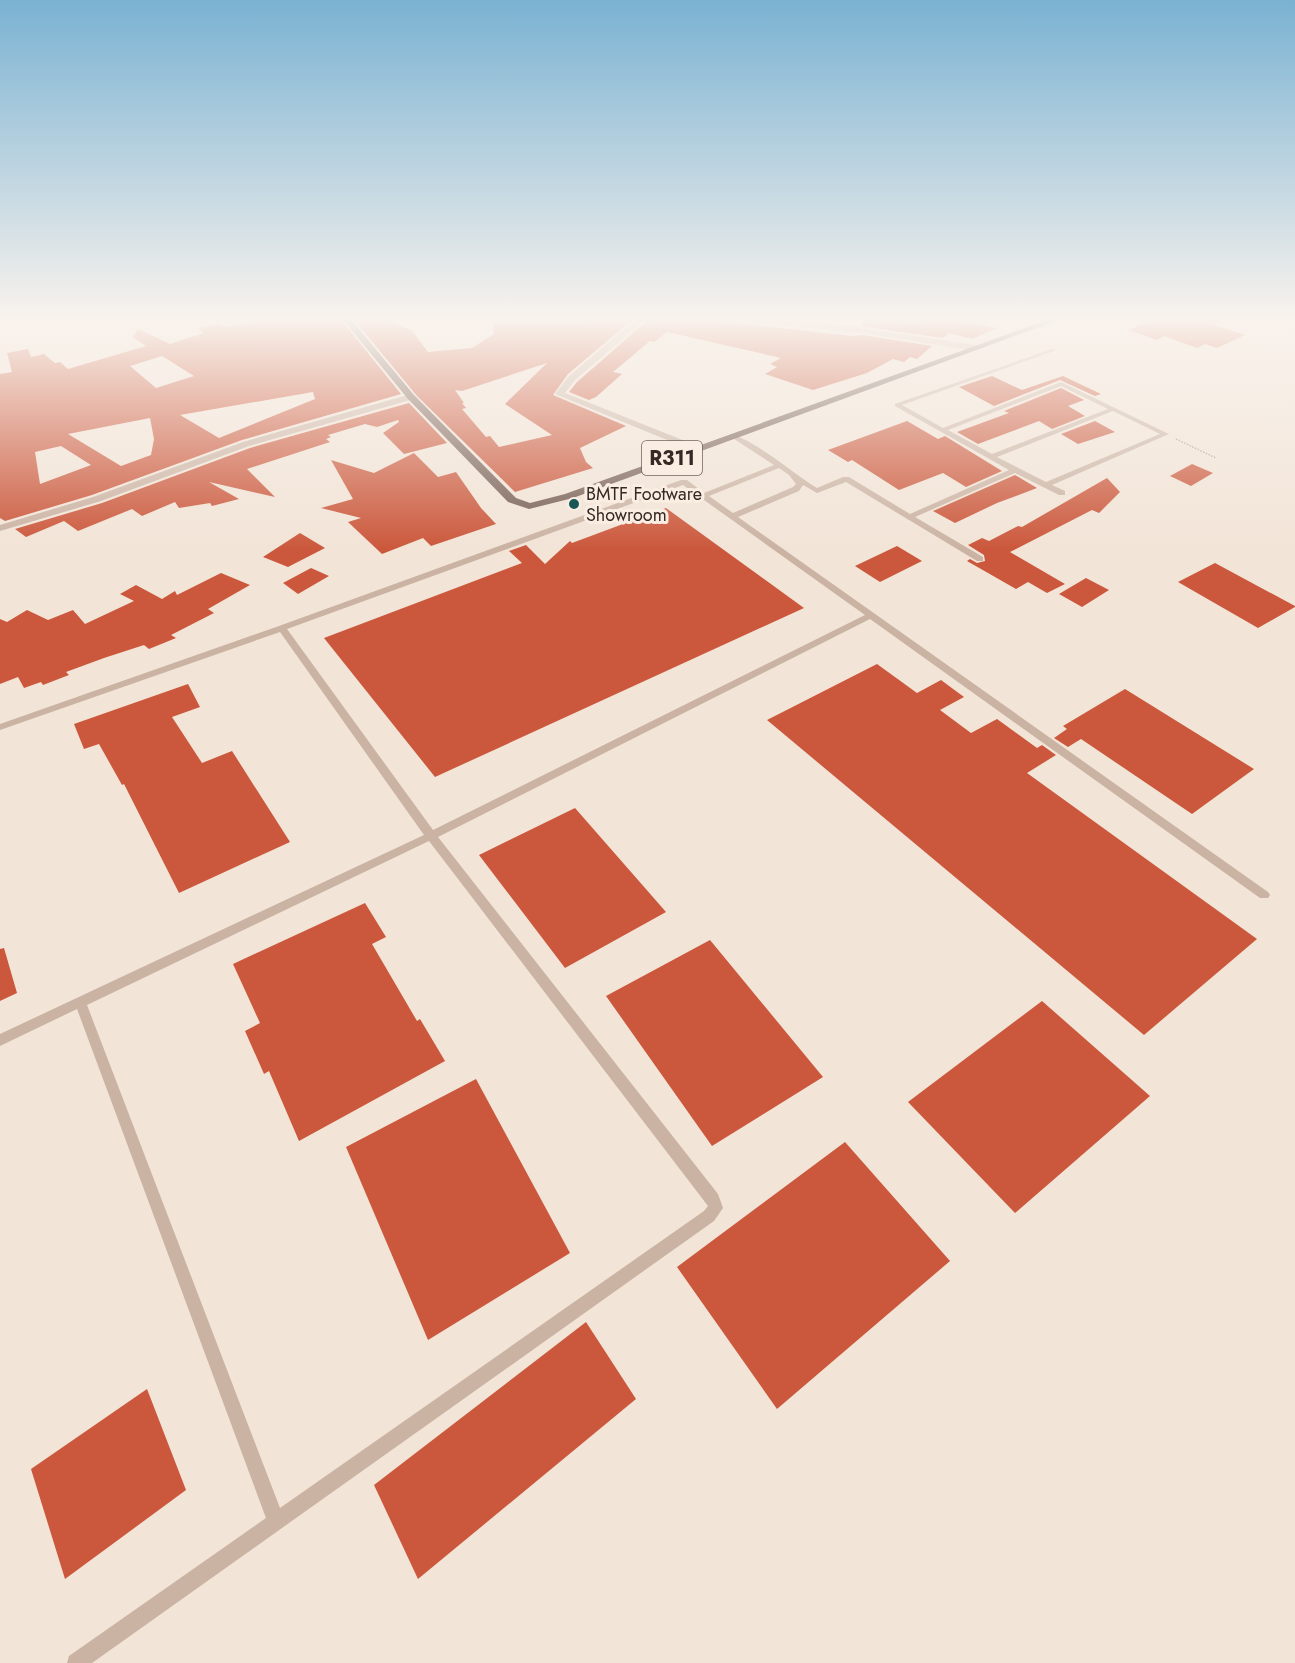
<svg xmlns="http://www.w3.org/2000/svg" width="1295" height="1663" viewBox="0 0 1295 1663" font-family="Jost,sans-serif">
<style>
.building{fill:#cb583c;fill-rule:evenodd}
.lines{fill:none;stroke-linecap:round;stroke-linejoin:round}
.path{stroke:#b69d8d;stroke-width:1.5;stroke-dasharray:1.5 1.5;stroke-linecap:butt}
.service{fill:#cab3a3;fill-rule:evenodd}
.minor{fill:#cab3a3;fill-rule:evenodd}
.primary{fill:#775f55;fill-rule:evenodd}
.poi-dot{fill:#195657;stroke:#faeee3;stroke-width:2}
.labels{text-anchor:middle;dominant-baseline:central;stroke-width:6;stroke-linejoin:round;paint-order:stroke}
.far-poi-label{font-size:18px;fill:#352925;stroke:#faeee3;text-anchor:start}
.shield{fill:#faeee3;stroke:#70645e;stroke-width:1.5}
.shield-label{font-size:20px;font-weight:bold;fill:#352925}
</style>
<rect width="100%" height="100%" fill="#f2e4d7"/>
<path class="building" d="M 268,316 L 338,316 L 401,394 L 242,440 L 92,495 L 5,521 L 0,518 L 0,374 L 12,372 L 7,353 L 28,349 L 31,357 L 44,354 L 55,363 L 60,362 L 68,369 L 146,346 L 133,337 L 138,329 L 170,344 L 204,333 L 198,328 L 221,324 L 223,327 L 271,319 ZM 162,356 L 194,376 L 156,388 L 130,366 ZM 313,392 L 315,399 L 219,438 L 180,415 ZM 150,418 L 154,439 L 151,455 L 121,466 L 68,434 ZM 61,446 L 91,465 L 40,484 L 35,452 Z
M 351,316 L 380,316 L 412,331 L 428,352 L 472,348 L 494,334 L 493,323 L 587,323 L 588,319 L 597,319 L 597,316 L 637,316 L 568,374 L 553,395 L 626,426 L 580,448 L 586,462 L 593,468 L 515,492 L 417,396 ZM 547,363 L 505,404 L 552,435 L 499,447 L 490,436 L 486,437 L 462,409 L 466,408 L 462,403 L 464,403 L 455,390 L 462,391 Z
M 644,316 L 701,316 L 707,320 L 852,336 L 863,335 L 932,346 L 917,359 L 910,357 L 904,362 L 893,359 L 867,373 L 813,390 L 765,374 L 777,367 L 770,364 L 781,358 L 667,332 L 654,342 L 650,341 L 613,372 L 622,374 L 596,397 L 589,400 L 569,392 L 577,382 L 647,321 L 648,318 Z
M 868,316 L 918,324 L 926,316 L 935,316 L 997,328 L 972,339 L 949,333 L 943,338 L 860,326 Z
M 1160,316 L 1228,316 L 1214,325 L 1245,335 L 1217,348 L 1205,344 L 1197,348 L 1164,336 L 1157,340 L 1129,330 Z
M 992,376 L 1022,390 L 1063,376 L 1101,394 L 1095,396 L 1060,380 L 994,406 L 959,387 Z
M 1061,388 L 1084,400 L 1068,406 L 1085,416 L 1052,429 L 1039,421 L 978,444 L 957,432 L 1009,413 L 1004,411 Z
M 409,403 L 447,443 L 404,454 L 383,433 L 399,422 L 398,420 L 377,427 L 365,424 L 328,435 L 331,437 L 326,439 L 330,442 L 247,469 L 275,497 L 209,482 L 239,499 L 212,506 L 210,503 L 179,508 L 175,502 L 142,516 L 132,509 L 78,531 L 64,521 L 26,537 L 15,529 L 102,503 L 250,448 Z
M 907,421 L 938,439 L 945,436 L 1002,471 L 966,487 L 943,473 L 899,490 L 852,460 L 848,462 L 828,450 Z
M 1095,421 L 1115,432 L 1078,444 L 1061,434 Z
M 414,453 L 438,477 L 456,472 L 481,508 L 496,524 L 431,546 L 423,538 L 382,554 L 348,522 L 361,518 L 321,508 L 353,499 L 331,460 L 374,473 Z
M 1192,464 L 1213,473 L 1191,486 L 1170,476 Z
M 1015,475 L 1037,488 L 997,503 L 955,523 L 933,511 Z
M 1107,478 L 1120,492 L 1099,513 L 1092,510 L 1010,552 L 1065,584 L 1047,593 L 1028,582 L 1016,589 L 967,561 L 970,559 L 977,563 L 985,561 L 984,555 L 968,545 L 982,538 L 989,541 L 1018,526 L 1022,527 Z
M 666,508 L 804,608 L 435,777 L 324,638 L 522,563 L 509,551 L 526,545 L 545,564 L 570,541 L 572,543 Z
M 300,533 L 325,548 L 288,567 L 263,557 Z
M 897,546 L 922,561 L 880,582 L 855,566 Z
M 1215,563 L 1295,606 L 1295,607 L 1258,628 L 1178,582 Z
M 311,568 L 329,576 L 298,594 L 283,583 Z
M 221,573 L 250,585 L 208,609 L 214,613 L 171,635 L 176,638 L 149,649 L 144,645 L 104,658 L 66,672 L 69,675 L 43,685 L 41,682 L 24,688 L 18,677 L 0,684 L 0,619 L 7,622 L 27,610 L 48,620 L 73,610 L 85,624 L 134,601 L 120,594 L 136,585 L 162,599 L 175,591 L 177,595 Z
M 1086,578 L 1109,590 L 1082,607 L 1059,594 Z
M 877,664 L 917,693 L 941,680 L 964,697 L 940,710 L 971,733 L 997,719 L 1037,748 L 1042,745 L 1056,755 L 1027,773 L 1257,939 L 1144,1035 L 767,720 Z
M 188,684 L 200,707 L 172,717 L 202,763 L 232,751 L 290,842 L 179,893 L 124,784 L 122,785 L 99,744 L 84,749 L 74,724 Z
M 1125,689 L 1254,769 L 1192,814 L 1081,739 L 1068,747 L 1054,738 L 1067,729 L 1063,726 Z
M 575,808 L 666,912 L 565,968 L 479,855 Z
M 365,903 L 386,937 L 372,944 L 417,1021 L 420,1019 L 445,1061 L 299,1141 L 269,1071 L 264,1074 L 245,1031 L 260,1023 L 233,964 Z
M 710,940 L 823,1077 L 712,1146 L 606,996 Z
M 4,948 L 17,993 L 0,1001 L 0,949 Z
M 1042,1001 L 1150,1096 L 1015,1213 L 908,1102 Z
M 476,1079 L 570,1253 L 428,1340 L 346,1147 Z
M 845,1142 L 950,1261 L 777,1409 L 677,1267 Z
M 586,1322 L 636,1399 L 418,1579 L 374,1485 Z
M 147,1389 L 186,1490 L 65,1579 L 31,1469 Z"/>
<g class="lines">
<path class="path" d="M 1176,439 L 1216,458"/>
<path class="service" d="M 1052,349 L 1057,350 L 902,405 L 943,428 L 1061,382 L 1169,434 L 1052,485 L 1065,491 L 1065,495 L 1059,495 L 1015,473 L 915,517 L 983,557 L 983,561 L 977,561 L 846,482 L 817,493 L 803,485 L 799,491 L 738,517 L 1268,892 L 1270,895 L 1268,898 L 1260,898 L 870,619 L 438,837 L 718,1194 L 723,1208 L 714,1221 L 92,1663 L 67,1663 L 69,1656 L 266,1518 L 77,1009 L 0,1046 L 0,1034 L 424,835 L 280,632 L 0,730 L 0,724 L 279,626 L 681,480 L 687,480 L 704,493 L 774,465 L 731,437 L 731,435 L 733,434 C 764,447 790,471 817,488 L 843,477 L 849,477 L 910,514 L 1009,470 L 895,406 L 895,404 ZM 1061,386 L 1108,409 L 992,454 L 948,430 ZM 1113,411 L 1160,434 L 1046,482 L 997,457 ZM 779,468 L 789,475 L 796,484 L 793,487 L 733,513 L 709,496 ZM 683,485 L 865,615 L 433,830 L 287,629 ZM 429,841 L 708,1206 L 704,1211 L 280,1508 L 87,1005 Z"/>
<path class="minor" d="M 703,316 C 794,315 886,332 976,345 L 980,348 L 976,351 L 863,333 L 707,318 Z
M 639,317 L 646,319 L 575,380 L 565,393 L 700,447 L 700,451 L 694,451 L 555,394 L 569,376 Z
M 411,394 L 416,397 L 414,399 L 249,446 L 101,501 L 0,531 L 0,525 L 93,497 L 243,442 Z"/>
<path class="primary" d="M 340,316 L 348,316 L 414,395 L 516,498 L 530,503 L 565,494 L 1058,316 L 1069,316 L 573,498 L 529,509 L 508,502 L 408,399 Z"/>
</g>
<linearGradient id="sky" x2="0" y2="1"><stop stop-color="#7ab2d2"/><stop offset="0.58" stop-color="#f9f3ed"/><stop offset="1" stop-color="#f9f3ed" stop-opacity="0"/></linearGradient>
<rect width="1295" height="549" fill="url(#sky)"/>
<circle class="poi-dot" cx="574" cy="504" r="6"/>
<g class="labels">
<g class="far-poi-label">
<text x="586" y="494">BMTF Footware<tspan x="586" dy="21">Showroom</tspan></text>
</g>
<rect class="shield" x="642" y="441" width="60" height="34" rx="4.5"/>
<g class="shield-label">
<text x="672" y="458">R311</text>
</g>
</g>
</svg>
